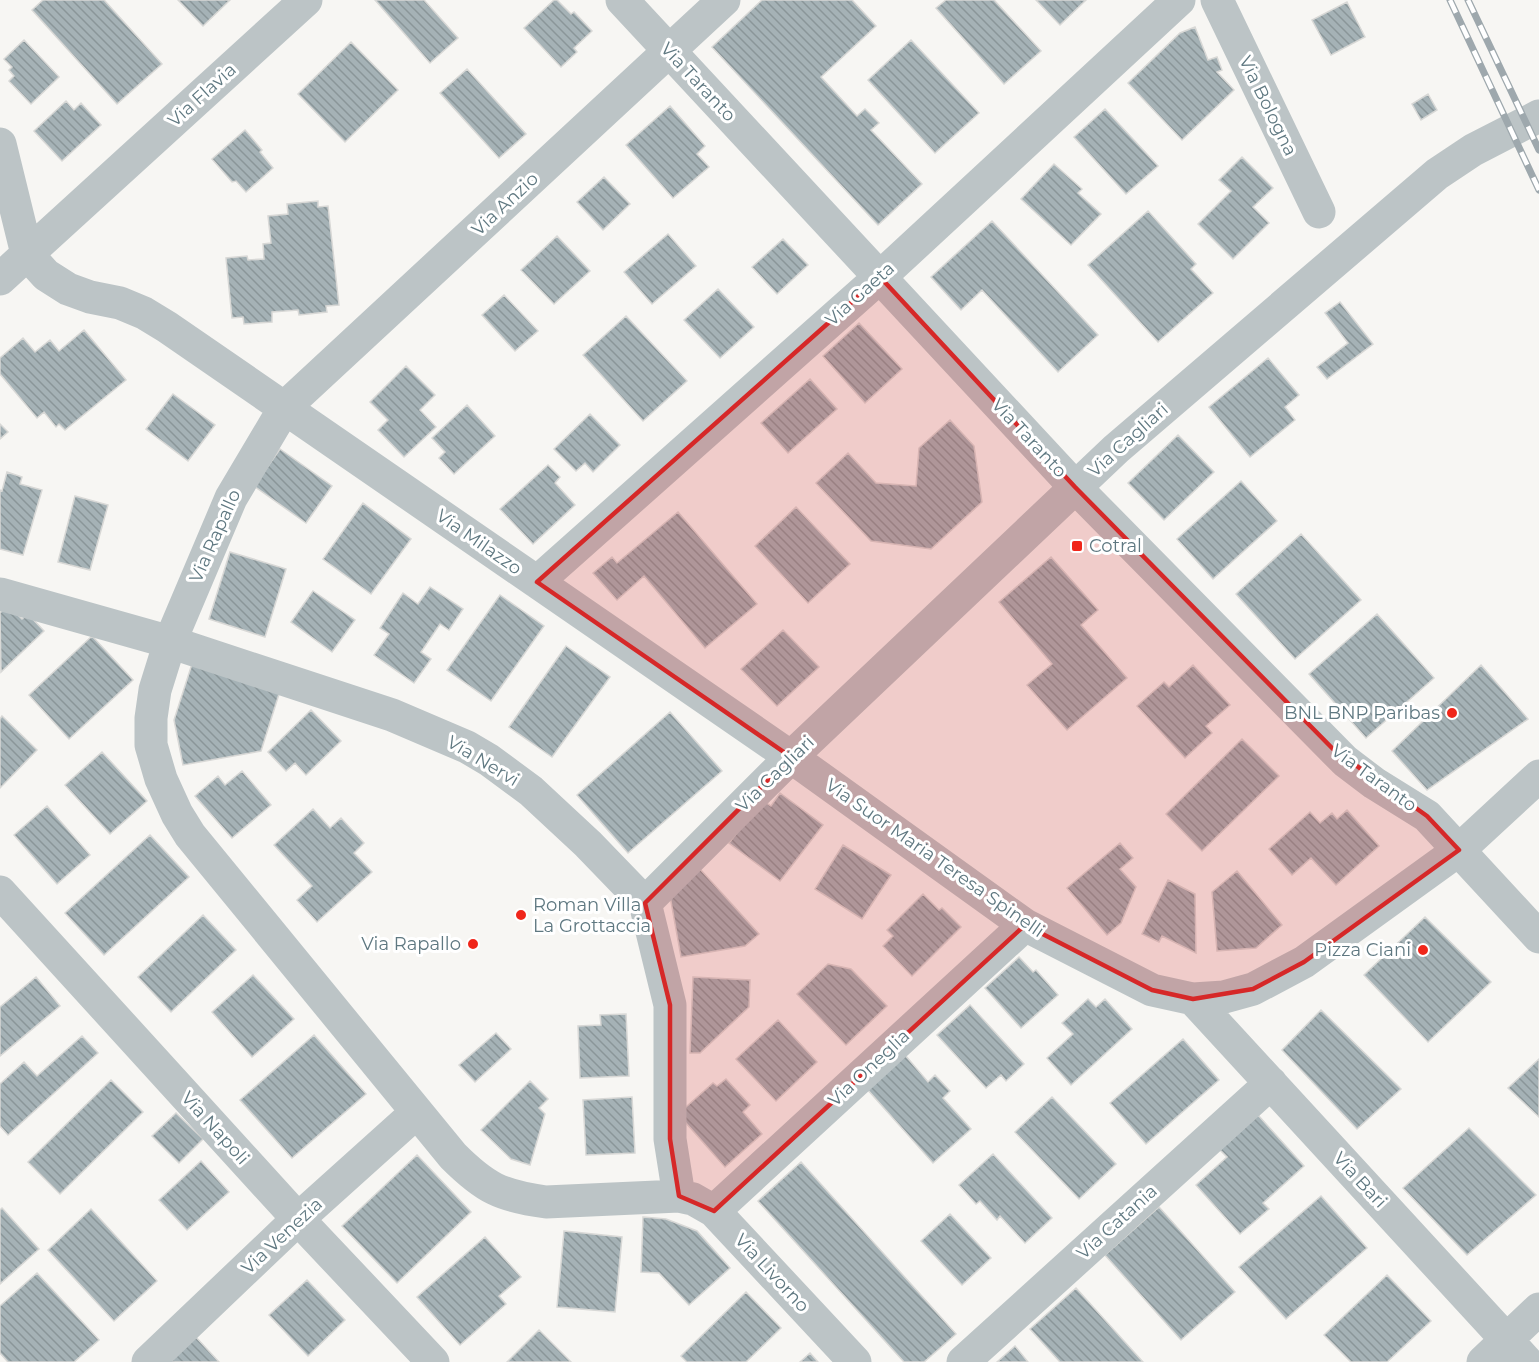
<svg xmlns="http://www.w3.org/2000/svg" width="1539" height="1362" viewBox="0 0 1539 1362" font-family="Montserrat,sans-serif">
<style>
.building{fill:url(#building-back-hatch);stroke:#d8d8d6;stroke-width:1.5}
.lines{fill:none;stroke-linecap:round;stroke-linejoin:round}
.minor{stroke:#bcc4c6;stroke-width:33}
.rail-casing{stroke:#9ea8ad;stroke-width:7}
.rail{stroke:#fff;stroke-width:4.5;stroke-dasharray:14;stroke-linecap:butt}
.marked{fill:#d62828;fill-opacity:0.2;stroke:#d62828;stroke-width:4.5;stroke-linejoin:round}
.poi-dot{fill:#f0261a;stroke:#fff;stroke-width:2}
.labels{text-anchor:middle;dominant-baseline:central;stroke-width:6;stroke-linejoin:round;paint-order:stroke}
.street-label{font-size:18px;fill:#5f7881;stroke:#fff}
.poi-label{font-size:18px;fill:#5f7881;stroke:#fff;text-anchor:end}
</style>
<defs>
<pattern id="building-back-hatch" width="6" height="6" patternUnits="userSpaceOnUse" patternTransform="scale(1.5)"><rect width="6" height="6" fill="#a5b2b6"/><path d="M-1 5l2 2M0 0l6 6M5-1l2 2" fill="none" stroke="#8a9699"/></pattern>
</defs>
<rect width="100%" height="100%" fill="#f7f6f3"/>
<path class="building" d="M 43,0 L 104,0 L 162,64 L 117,104 L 32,10 Z
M 178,0 L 230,0 L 203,26 Z
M 375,0 L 424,0 L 458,38 L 430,63 Z
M 554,0 L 557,0 L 571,14 L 574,12 L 592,31 L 574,48 L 577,52 L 561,67 L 524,28 Z
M 762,0 L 852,0 L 876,26 L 821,77 L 857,116 L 865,109 L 879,123 L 871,130 L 922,184 L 878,225 L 712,47 Z
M 946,0 L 994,0 L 1041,51 L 1004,84 L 936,8 Z
M 1036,0 L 1086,0 L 1060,25 Z
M 1347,2 L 1365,37 L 1331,55 L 1312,20 Z
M 1195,27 L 1208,60 L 1217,57 L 1222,70 L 1217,72 L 1234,90 L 1182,140 L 1128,83 L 1180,33 Z
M 24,40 L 59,77 L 31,104 L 9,81 L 14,76 L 9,70 L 12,67 L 4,59 Z
M 911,40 L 979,113 L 935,153 L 868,80 Z
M 351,42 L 398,90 L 345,142 L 298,94 Z
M 467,69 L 526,134 L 499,158 L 440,93 Z
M 1428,94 L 1437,110 L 1421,120 L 1412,104 Z
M 66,101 L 74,110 L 81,103 L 101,125 L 62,161 L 34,131 Z
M 670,106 L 705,146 L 697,154 L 709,167 L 673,198 L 626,145 Z
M 1105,109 L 1158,166 L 1126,194 L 1074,137 Z
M 245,130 L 262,150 L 260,152 L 273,168 L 246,192 L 236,181 L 232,182 L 212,159 Z
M 1242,157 L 1273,188 L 1253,207 L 1269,223 L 1233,259 L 1198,224 L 1231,191 L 1219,180 Z
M 1054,164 L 1082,189 L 1078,193 L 1101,214 L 1071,245 L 1021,199 Z
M 604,177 L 630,204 L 603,230 L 577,202 Z
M 318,201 L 318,207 L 328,206 L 339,305 L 326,306 L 327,312 L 299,315 L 298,310 L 272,312 L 272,322 L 244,324 L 243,317 L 232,318 L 226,258 L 247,256 L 248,260 L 264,259 L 263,244 L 271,243 L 268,216 L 288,214 L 287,204 Z
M 1148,211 L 1196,264 L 1191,269 L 1213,293 L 1158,342 L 1088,265 Z
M 992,221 L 1098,335 L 1058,372 L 982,290 L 961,310 L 931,277 Z
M 668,234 L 696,266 L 652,304 L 624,272 Z
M 557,236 L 590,271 L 554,304 L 521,270 Z
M 783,239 L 808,265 L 777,294 L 752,267 Z
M 718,289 L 754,327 L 720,358 L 684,320 Z
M 504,295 L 538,331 L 515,351 L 482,315 Z
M 1340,302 L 1373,344 L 1327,379 L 1317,367 L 1348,343 L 1325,313 Z
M 626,316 L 687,381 L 643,421 L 583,355 Z
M 859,323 L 902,369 L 865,403 L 823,356 Z
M 84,330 L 126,380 L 65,430 L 59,424 L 56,427 L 44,412 L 37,418 L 0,374 L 0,358 L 23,338 L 35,352 L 50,340 L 59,351 Z
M 1268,358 L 1299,395 L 1285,407 L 1295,420 L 1250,457 L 1209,407 Z
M 406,366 L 435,395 L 420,410 L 436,427 L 404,457 L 378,430 L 388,420 L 370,402 Z
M 810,379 L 837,409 L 788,453 L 761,423 Z
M 173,394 L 215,425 L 188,461 L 146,429 Z
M 467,405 L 495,436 L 454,474 L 439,458 L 445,452 L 432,438 Z
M 590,414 L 620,445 L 593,472 L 585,463 L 576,471 L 554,449 Z
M 950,420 L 974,446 L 982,502 L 931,549 L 871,541 L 816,483 L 848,453 L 876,483 L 916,486 L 919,448 Z
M 0,424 L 8,432 L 0,439 Z
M 1178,435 L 1214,472 L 1164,520 L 1128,483 Z
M 280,449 L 332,486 L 306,523 L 254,486 Z
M 548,465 L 560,477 L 555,483 L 575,505 L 533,544 L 500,509 Z
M 7,472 L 22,477 L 20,484 L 42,490 L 23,555 L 0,549 L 0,490 L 2,491 Z
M 1241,481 L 1277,521 L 1213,579 L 1177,539 Z
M 75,496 L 108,505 L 90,570 L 58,562 Z
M 363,503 L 411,539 L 371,594 L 323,559 Z
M 796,507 L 850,564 L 808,603 L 755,546 Z
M 678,512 L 757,604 L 705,648 L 644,576 L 617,600 L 593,573 L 612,557 L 617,563 Z
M 1301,534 L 1361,600 L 1295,659 L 1236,594 Z
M 230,552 L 286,569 L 265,637 L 209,619 Z
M 1051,557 L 1098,610 L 1081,625 L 1127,678 L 1067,730 L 1027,685 L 1052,664 L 999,602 Z
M 430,587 L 463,609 L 449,630 L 440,624 L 421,652 L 431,659 L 414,683 L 374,655 L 389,634 L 380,628 L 403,593 L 418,604 Z
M 313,591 L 355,620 L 332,652 L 291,622 Z
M 500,595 L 544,626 L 491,701 L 447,670 Z
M 8,605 L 22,619 L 28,614 L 44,631 L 1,672 L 0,613 Z
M 1377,614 L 1434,678 L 1366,738 L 1309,674 Z
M 783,630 L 819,667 L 777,706 L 741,669 Z
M 92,636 L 133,680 L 69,739 L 29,695 Z
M 566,646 L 610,677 L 552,757 L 509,727 Z
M 192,664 L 280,691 L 261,751 L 183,765 L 174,720 Z
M 1193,665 L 1230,705 L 1206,726 L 1212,733 L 1185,758 L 1137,706 L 1164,682 L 1169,687 Z
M 1481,665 L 1528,719 L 1427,790 L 1392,751 Z
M 311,710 L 341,741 L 306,775 L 295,763 L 286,771 L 268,752 Z
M 670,712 L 722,771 L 628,853 L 577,795 Z
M 2,716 L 37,750 L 0,788 L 0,719 Z
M 1242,739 L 1279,776 L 1202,851 L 1166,814 Z
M 102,752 L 147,801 L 110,834 L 65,785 Z
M 242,771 L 271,805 L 232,838 L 195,796 L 218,776 L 225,785 Z
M 780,793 L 823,825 L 780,881 L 729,843 L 762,800 L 771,806 Z
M 47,806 L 90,855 L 57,884 L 14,835 Z
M 313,809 L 330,828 L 341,818 L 364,843 L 354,853 L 372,872 L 317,922 L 297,900 L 312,886 L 274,845 Z
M 1347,810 L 1379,846 L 1336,885 L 1311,858 L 1292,875 L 1269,849 L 1310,812 L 1320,823 L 1332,813 L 1337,819 Z
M 150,835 L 189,877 L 104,955 L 65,913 Z
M 1120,843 L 1133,858 L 1120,869 L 1136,887 L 1121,923 L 1107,935 L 1067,888 Z
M 843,845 L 891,875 L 862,919 L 815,889 Z
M 700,869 L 759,934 L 745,946 L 681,957 L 670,896 Z
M 1237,871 L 1282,925 L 1256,948 L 1217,951 L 1212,892 Z
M 1168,880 L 1195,894 L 1196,953 L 1162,936 L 1159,942 L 1142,934 Z
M 923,894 L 939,910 L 942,908 L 961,927 L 912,976 L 883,946 L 893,936 L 887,930 Z
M 203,915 L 236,950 L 171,1012 L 138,977 Z
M 1425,917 L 1491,982 L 1428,1042 L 1364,975 Z
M 1019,957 L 1033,972 L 1036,970 L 1058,995 L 1021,1028 L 985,988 Z
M 828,964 L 851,969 L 887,1006 L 846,1045 L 797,994 Z
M 253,975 L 294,1019 L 252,1057 L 212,1012 Z
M 36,977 L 60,1006 L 0,1056 L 0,1007 Z
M 693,977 L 750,980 L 749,1007 L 700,1053 L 690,1053 Z
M 1088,999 L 1096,1007 L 1105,999 L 1132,1029 L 1071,1085 L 1047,1058 L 1073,1034 L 1062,1023 Z
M 970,1005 L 1024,1064 L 1006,1081 L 1001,1075 L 986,1088 L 937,1035 Z
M 1321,1010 L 1401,1089 L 1357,1129 L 1282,1050 Z
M 626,1014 L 629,1076 L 580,1078 L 578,1026 L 601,1025 L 600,1015 Z
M 778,1020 L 817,1062 L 776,1101 L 736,1059 Z
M 496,1033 L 511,1049 L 475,1082 L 459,1065 Z
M 314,1035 L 366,1094 L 292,1158 L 240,1100 Z
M 82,1036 L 98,1053 L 8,1135 L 0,1126 L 0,1084 L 24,1062 L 37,1076 Z
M 1183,1039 L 1219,1080 L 1146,1144 L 1110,1103 Z
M 905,1055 L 928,1082 L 935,1075 L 950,1091 L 943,1098 L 971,1129 L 933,1163 L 867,1089 Z
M 1539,1059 L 1539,1117 L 1508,1088 Z
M 726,1079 L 750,1105 L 743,1112 L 762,1134 L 725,1167 L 678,1114 L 713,1083 L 717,1086 Z
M 111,1080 L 143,1112 L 60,1194 L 28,1162 Z
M 530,1081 L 548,1099 L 539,1108 L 545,1114 L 530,1165 L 511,1159 L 481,1130 Z
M 632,1097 L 635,1153 L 586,1155 L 583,1100 Z
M 1052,1097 L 1116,1164 L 1079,1199 L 1015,1132 Z
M 176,1113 L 203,1139 L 179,1163 L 152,1136 Z
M 1258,1115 L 1304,1166 L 1263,1203 L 1269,1209 L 1240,1234 L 1196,1185 L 1227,1157 L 1220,1150 Z
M 1469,1128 L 1536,1195 L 1467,1255 L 1403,1188 Z
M 993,1154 L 1052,1218 L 1025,1243 L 1000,1216 L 997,1220 L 980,1201 L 976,1204 L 959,1185 Z
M 417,1155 L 471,1212 L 397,1283 L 342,1226 Z
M 201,1161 L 229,1192 L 187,1230 L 159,1200 Z
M 801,1162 L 956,1334 L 924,1362 L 904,1362 L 758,1201 Z
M 1321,1196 L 1367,1248 L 1286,1319 L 1239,1267 Z
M 1159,1207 L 1235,1292 L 1181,1340 L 1105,1255 Z
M 2,1208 L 39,1249 L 0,1284 L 0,1210 Z
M 91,1209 L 157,1281 L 114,1321 L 48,1250 Z
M 950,1214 L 991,1258 L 962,1285 L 921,1241 Z
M 643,1217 L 666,1219 L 697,1231 L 730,1268 L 689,1305 L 659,1273 L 641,1272 Z
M 564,1231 L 622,1237 L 615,1312 L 557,1307 Z
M 485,1237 L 521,1277 L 499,1296 L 506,1304 L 460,1345 L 417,1297 Z
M 37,1273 L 99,1340 L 74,1362 L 8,1362 L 0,1353 L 0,1306 Z
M 1387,1275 L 1431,1321 L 1387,1362 L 1351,1362 L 1324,1335 Z
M 307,1280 L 345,1320 L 308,1356 L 269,1315 Z
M 1076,1288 L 1143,1362 L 1060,1362 L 1030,1329 Z
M 746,1292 L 781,1328 L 746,1362 L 687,1362 L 681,1356 Z
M 539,1330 L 571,1362 L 507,1362 Z
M 194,1335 L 219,1362 L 165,1362 Z
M 1015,1346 L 1028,1362 L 997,1362 Z
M 810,1353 L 818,1362 L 800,1362 Z"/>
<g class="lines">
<path class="minor" d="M 622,0 L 1075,487 L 1345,761 L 1374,783 L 1427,816 L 1539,937
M 724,0 L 285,407 L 231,498 L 170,642 L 155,690 L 151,718 L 151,745 L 161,779 L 177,814 L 190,835 L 453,1156 C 485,1188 501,1196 546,1202 L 679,1196 L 693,1199 L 714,1211 L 855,1362
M 1217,0 L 1319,212
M 0,144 L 27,254 L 46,275 L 68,289 L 90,297 L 120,303 L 144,313 L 167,327 L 791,757 L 1025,925 L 1152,990 L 1193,999 L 1224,997 L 1253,989 L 1304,962 L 1459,850 L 1539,776
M 0,279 L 306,0
M 537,582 L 880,277 L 1179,0
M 0,594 L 170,642 L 392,715 L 467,747 L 489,760 L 531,791 L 588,844 L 645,903 L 670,1005 L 670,1139 L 679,1196
M 0,892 L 298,1219 L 433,1362
M 645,903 L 791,757 L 1116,449 L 1437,174 L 1473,150 L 1539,116
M 1193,999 L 1527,1362
M 714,1211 L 1025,925
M 148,1362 L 298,1219 L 417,1112
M 963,1362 L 1271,1083
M 1483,1362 L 1539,1309"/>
<g class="rail-casing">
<path id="rail" d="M 1450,0 L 1539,190
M 1468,0 L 1539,150"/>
</g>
<use href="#rail" class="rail"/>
</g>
<path class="marked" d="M 880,277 L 1075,487 L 1333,749 L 1427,816 L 1459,850 L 1304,962 L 1253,989 L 1193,999 L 1152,990 L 1025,925 L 714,1211 L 679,1196 L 670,1139 L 670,1005 L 645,903 L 791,757 L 537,582 Z"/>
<g class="poi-dot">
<rect x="1071" y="540" width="12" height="12" rx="3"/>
<circle cx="1452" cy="713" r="6"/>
<circle cx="521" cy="915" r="6"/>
<circle cx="473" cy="944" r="6"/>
<circle cx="1423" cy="950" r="6"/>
</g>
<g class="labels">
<g class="street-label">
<text transform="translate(698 82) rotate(47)">Via Taranto</text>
<text transform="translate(202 95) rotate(-42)">Via Flavia</text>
<text transform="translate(1268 106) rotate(64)">Via Bologna</text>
<text transform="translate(505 204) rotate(-43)">Via Anzio</text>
<text transform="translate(860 294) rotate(-42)">Via Gaeta</text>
<text transform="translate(1029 438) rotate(47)">Via Taranto</text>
<text transform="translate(1128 440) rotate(-42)">Via Cagliari</text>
<text transform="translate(215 536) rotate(-66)">Via Rapallo</text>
<text transform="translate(479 542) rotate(35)">Via Milazzo</text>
<text transform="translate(483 761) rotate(31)">Via Nervi</text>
<text transform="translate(775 774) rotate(-44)">Via Cagliari</text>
<text transform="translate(1374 778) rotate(36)">Via Taranto</text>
<text transform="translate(935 858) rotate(35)">Via Suor Maria Teresa Spinelli</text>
<text transform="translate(869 1068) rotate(-43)">Via Oneglia</text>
<text transform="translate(215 1128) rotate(48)">Via Napoli</text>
<text transform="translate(1360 1180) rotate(47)">Via Bari</text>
<text transform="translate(1117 1222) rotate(-42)">Via Catania</text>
<text transform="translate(282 1236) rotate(-43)">Via Venezia</text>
<text transform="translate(772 1273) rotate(47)">Via Livorno</text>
</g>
<g class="poi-label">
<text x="1089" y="546" text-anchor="start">Cotral</text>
<text x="1440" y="713">BNL BNP Paribas</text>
<text x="533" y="905" text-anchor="start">Roman Villa<tspan x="533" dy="21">La Grottaccia</tspan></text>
<text x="461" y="944">Via Rapallo</text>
<text x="1411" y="950">Pizza Ciani</text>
</g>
</g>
</svg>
